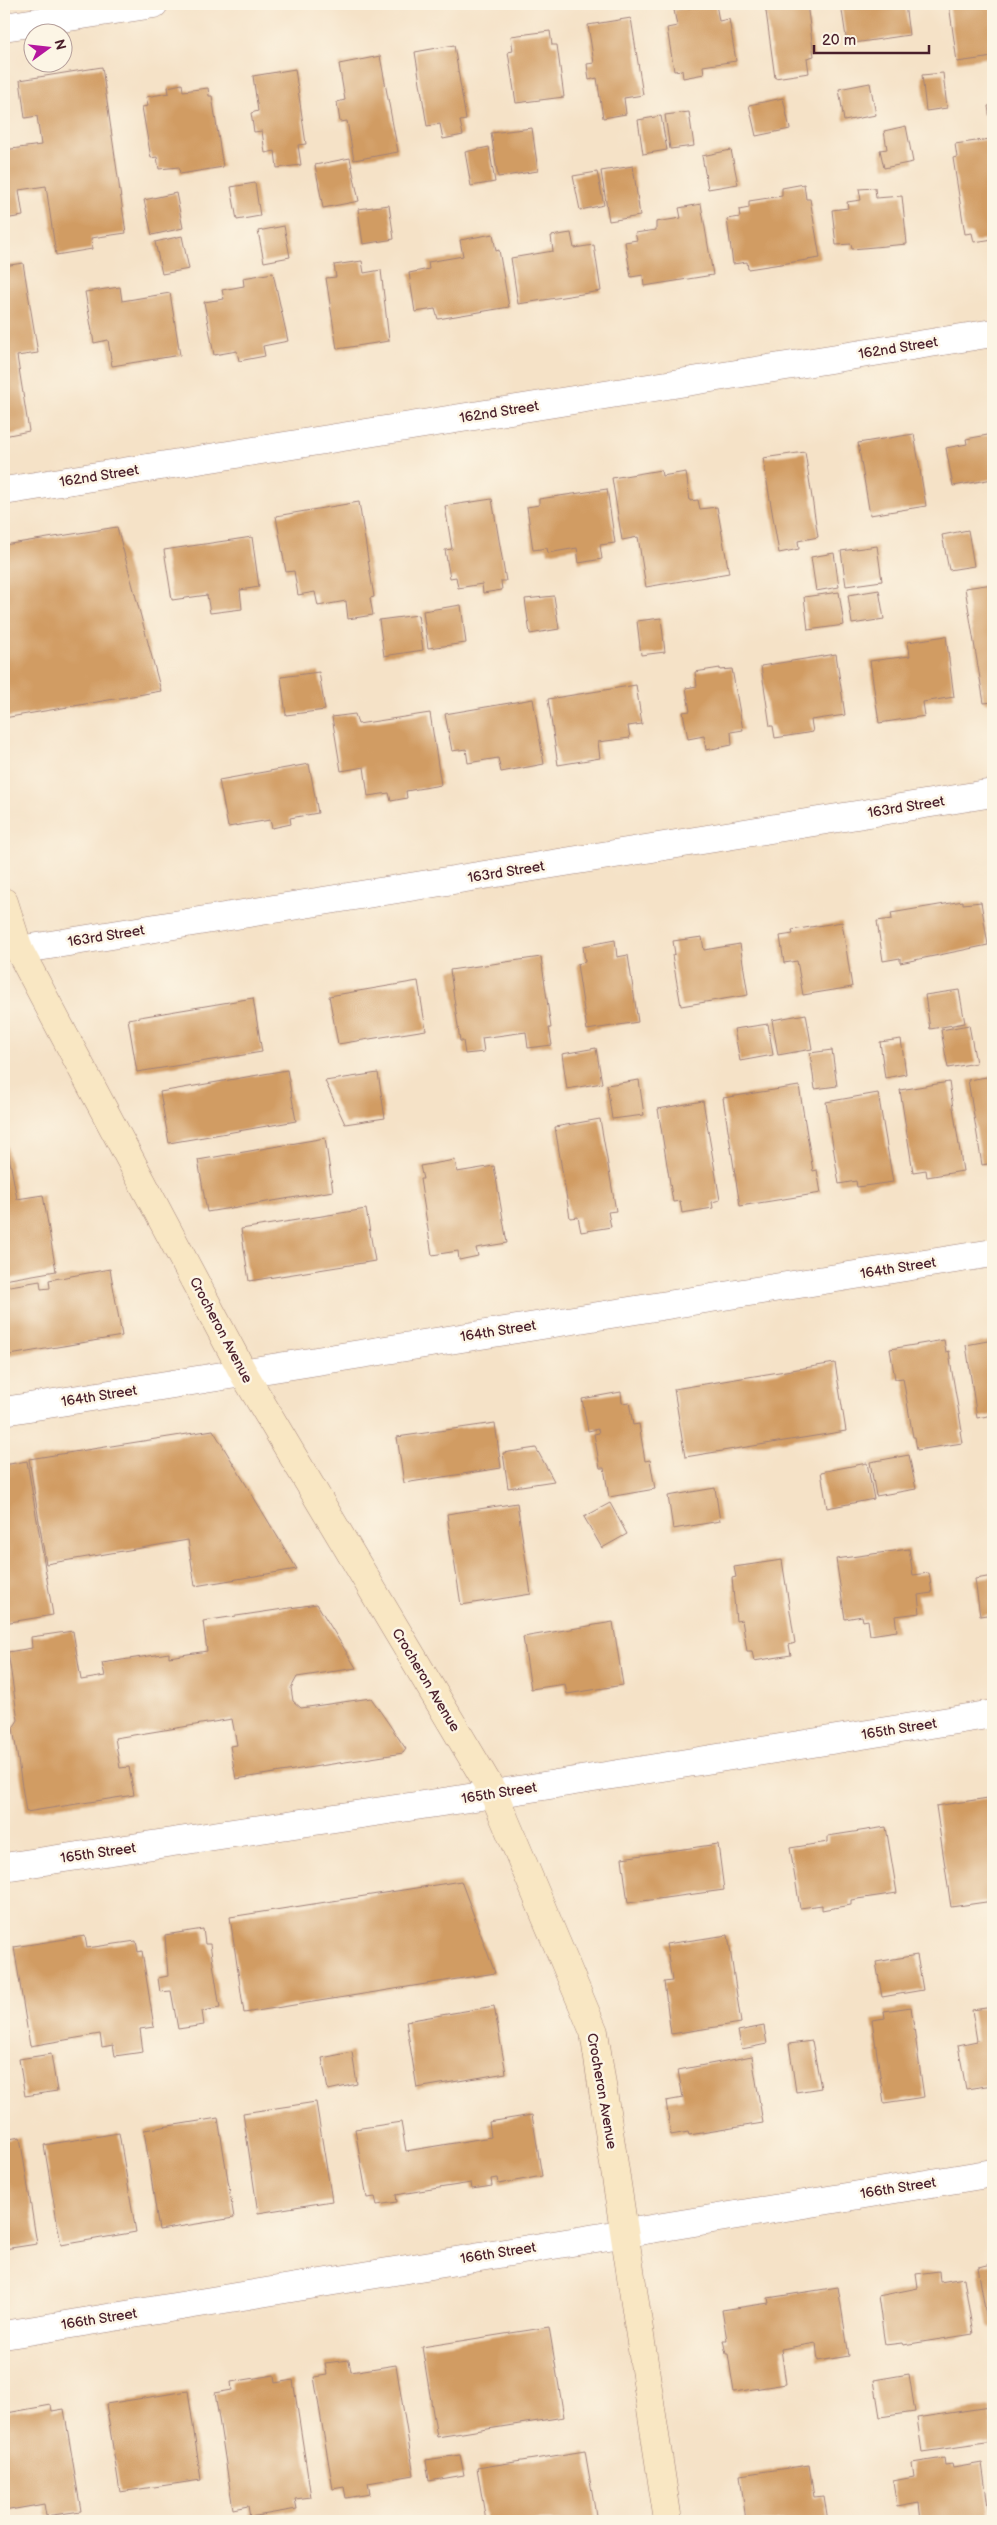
<svg xmlns="http://www.w3.org/2000/svg" width="997" height="2525" viewBox="0 0 997 2525" font-family="'Balsamiq Sans',sans-serif">
<style>
.building{fill:#d19c64}
.lines{fill:none;stroke-linecap:round;stroke-linejoin:round}
.street-casing{stroke:#a08079;stroke-width:29}
.secondary-casing{stroke:#a08079;stroke-width:29}
.street{stroke:#fff;stroke-width:28}
.secondary{stroke:#f9e7c3;stroke-width:28}
.labels{text-anchor:middle;dominant-baseline:central;stroke-width:5;stroke-linejoin:round;paint-order:stroke}
.street-label{font-size:14px;fill:#4a1f2b;stroke:#fcf5e5}
</style>
<rect width="100%" height="100%" fill="#fcf5e5"/>
<filter id="ink" filterUnits="userSpaceOnUse"><feTurbulence type="fractalNoise" baseFrequency=".02" numOctaves="2"/><feDisplacementMap in="SourceGraphic" scale="10" xChannelSelector="R" yChannelSelector="G"/><feConvolveMatrix kernelMatrix="1 2 1 2 8 2 1 2 1" color-interpolation-filters="sRGB"/></filter>
<filter id="wash" filterUnits="userSpaceOnUse"><feTurbulence type="fractalNoise" baseFrequency=".0096" numOctaves="4" result="noise"/><feDisplacementMap in="SourceGraphic" scale="20" xChannelSelector="R" yChannelSelector="G"/><feGaussianBlur stdDeviation="1.12" result="paint"/><feColorMatrix in="noise" values="0 0 0 0 0 0 0 0 0 0 0 0 0 0 0 0 0 1.4 0 .05"/><feComposite in="paint" operator="in"/></filter>
<g filter="url(#wash)">
<rect width="100%" height="100%" fill="#f5e2c7"/>
<g id="blocks">
<path class="building" d="M 716,4 L 719,21 L 729,19 L 736,61 L 703,66 L 704,74 L 683,78 L 682,70 L 674,71 L 667,28 L 677,26 L 674,10 Z
M 765,4 L 807,4 L 814,56 L 807,58 L 809,73 L 775,78 Z
M 841,4 L 905,4 L 909,35 L 847,44 Z
M 949,4 L 991,4 L 993,57 L 957,62 Z
M 631,18 L 643,95 L 624,98 L 626,114 L 603,118 L 597,78 L 589,80 L 587,64 L 594,63 L 588,25 Z
M 550,31 L 552,45 L 557,45 L 564,97 L 516,103 L 508,52 L 513,51 L 511,36 Z
M 454,45 L 466,120 L 460,121 L 463,135 L 443,139 L 440,124 L 427,126 L 415,52 Z
M 380,56 L 398,152 L 354,160 L 347,121 L 340,122 L 337,102 L 345,100 L 339,64 Z
M 102,67 L 126,233 L 91,238 L 92,249 L 56,255 L 46,186 L 19,190 L 23,216 L 4,219 L 4,150 L 41,145 L 37,116 L 25,118 L 20,80 Z
M 295,69 L 306,144 L 298,145 L 301,165 L 277,168 L 275,151 L 265,153 L 262,131 L 254,132 L 251,113 L 258,111 L 253,76 Z
M 943,73 L 947,108 L 926,111 L 922,75 Z
M 870,83 L 876,115 L 844,121 L 839,89 Z
M 182,84 L 183,91 L 208,88 L 209,96 L 212,96 L 223,167 L 180,174 L 179,167 L 159,169 L 157,157 L 151,158 L 142,107 L 148,106 L 146,97 L 169,93 L 168,87 Z
M 783,98 L 790,129 L 756,136 L 749,105 Z
M 993,105 L 993,134 L 992,134 L 988,106 Z
M 689,112 L 694,146 L 670,149 L 665,115 Z
M 661,116 L 667,150 L 643,154 L 638,120 Z
M 906,126 L 913,162 L 884,168 L 880,150 L 887,149 L 884,131 Z
M 532,128 L 538,171 L 498,177 L 491,133 Z
M 990,139 L 993,152 L 993,239 L 974,242 L 972,233 L 965,234 L 953,158 L 957,157 L 955,144 Z
M 489,147 L 495,182 L 471,186 L 465,152 Z
M 731,150 L 738,184 L 708,189 L 702,156 Z
M 350,158 L 359,201 L 323,208 L 315,165 Z
M 633,166 L 640,216 L 609,221 L 601,171 Z
M 597,172 L 604,205 L 580,210 L 573,176 Z
M 255,183 L 260,216 L 237,220 L 231,187 Z
M 804,184 L 806,199 L 810,199 L 820,258 L 748,269 L 747,262 L 733,264 L 727,219 L 740,217 L 739,210 L 749,208 L 749,201 L 782,196 L 782,188 Z
M 875,188 L 876,198 L 902,196 L 907,244 L 852,249 L 851,244 L 836,245 L 832,210 L 848,208 L 847,202 L 861,200 L 859,189 Z
M 176,193 L 183,228 L 152,235 L 144,200 Z
M 701,204 L 713,275 L 644,286 L 643,275 L 631,277 L 625,242 L 637,240 L 635,233 L 656,230 L 656,222 L 681,218 L 679,208 Z
M 389,205 L 394,239 L 363,244 L 358,209 Z
M 284,226 L 290,257 L 264,262 L 258,231 Z
M 571,233 L 574,248 L 594,245 L 601,291 L 518,304 L 511,258 L 553,251 L 551,236 Z
M 493,234 L 496,251 L 499,250 L 509,307 L 438,319 L 435,309 L 415,312 L 409,273 L 429,269 L 428,262 L 463,256 L 460,240 Z
M 182,236 L 189,269 L 162,274 L 155,242 Z
M 362,261 L 364,273 L 381,270 L 389,341 L 337,349 L 326,278 L 336,277 L 334,265 Z
M 23,263 L 38,353 L 17,356 L 29,431 L 4,436 L 4,266 Z
M 273,273 L 288,341 L 263,346 L 265,356 L 239,361 L 237,351 L 214,355 L 204,302 L 224,299 L 222,290 L 244,286 L 243,278 Z
M 120,287 L 122,301 L 170,293 L 180,355 L 112,366 L 108,340 L 94,343 L 85,292 Z
M 914,434 L 926,506 L 870,515 L 858,443 Z
M 993,434 L 993,479 L 953,486 L 946,448 L 967,444 L 966,439 Z
M 805,452 L 818,537 L 798,541 L 799,549 L 779,553 L 763,458 Z
M 661,470 L 662,476 L 686,472 L 690,501 L 698,500 L 700,509 L 717,507 L 729,573 L 646,587 L 638,537 L 622,540 L 612,478 Z
M 607,489 L 615,543 L 600,545 L 602,559 L 579,563 L 577,548 L 548,553 L 547,548 L 533,550 L 527,507 L 539,505 L 539,499 Z
M 492,499 L 506,581 L 501,581 L 502,590 L 483,593 L 482,584 L 458,588 L 456,577 L 450,578 L 445,550 L 452,549 L 445,506 Z
M 359,502 L 374,597 L 370,598 L 373,615 L 348,619 L 346,601 L 318,606 L 315,592 L 298,595 L 294,571 L 286,572 L 276,516 Z
M 117,527 L 161,691 L 4,718 L 4,545 Z
M 968,530 L 974,566 L 949,570 L 942,535 Z
M 252,537 L 259,587 L 240,590 L 242,609 L 210,613 L 207,595 L 172,600 L 164,550 Z
M 877,546 L 882,581 L 846,586 L 841,551 Z
M 834,553 L 839,587 L 816,591 L 811,557 Z
M 993,584 L 993,702 L 984,703 L 965,588 Z
M 879,590 L 884,619 L 852,624 L 848,595 Z
M 839,592 L 844,625 L 808,630 L 804,597 Z
M 554,596 L 559,629 L 530,634 L 525,599 Z
M 461,605 L 466,643 L 428,648 L 423,611 Z
M 418,615 L 423,650 L 384,656 L 379,620 Z
M 661,618 L 665,652 L 641,655 L 637,621 Z
M 946,636 L 954,697 L 923,702 L 925,716 L 879,723 L 870,661 L 910,656 L 908,642 Z
M 836,654 L 845,715 L 811,720 L 813,732 L 775,738 L 773,726 L 770,726 L 761,666 Z
M 720,668 L 720,670 L 732,669 L 743,730 L 731,732 L 732,745 L 706,750 L 704,736 L 688,739 L 683,712 L 690,711 L 686,688 L 697,686 L 695,672 Z
M 319,672 L 325,710 L 286,715 L 281,677 Z
M 636,685 L 642,724 L 628,726 L 630,738 L 598,742 L 600,758 L 558,765 L 548,699 Z
M 533,699 L 544,764 L 501,772 L 498,758 L 468,763 L 466,749 L 452,751 L 445,714 Z
M 430,713 L 441,785 L 406,791 L 407,798 L 391,801 L 389,793 L 368,796 L 364,767 L 341,771 L 332,717 L 355,714 L 358,724 Z
M 309,764 L 318,813 L 290,818 L 291,824 L 272,828 L 270,820 L 228,827 L 219,780 Z
M 963,901 L 963,904 L 981,902 L 988,945 L 900,963 L 900,958 L 883,961 L 877,921 L 892,919 L 891,913 Z
M 842,922 L 852,987 L 803,995 L 797,961 L 784,963 L 780,936 L 793,934 L 792,930 Z
M 702,937 L 704,950 L 740,944 L 748,995 L 681,1006 L 672,955 L 675,954 L 673,941 Z
M 615,940 L 617,957 L 628,955 L 638,1022 L 587,1030 L 577,964 L 585,962 L 583,946 Z
M 541,957 L 551,1028 L 549,1028 L 552,1045 L 528,1048 L 526,1032 L 482,1038 L 484,1052 L 465,1054 L 463,1041 L 460,1041 L 450,970 Z
M 418,981 L 426,1030 L 338,1044 L 329,996 Z
M 959,990 L 965,1023 L 930,1029 L 925,995 Z
M 253,998 L 262,1052 L 137,1072 L 128,1019 Z
M 806,1014 L 812,1049 L 778,1055 L 772,1020 Z
M 768,1024 L 773,1055 L 740,1061 L 734,1029 Z
M 969,1025 L 976,1063 L 948,1068 L 941,1030 Z
M 901,1039 L 906,1074 L 885,1078 L 880,1042 Z
M 596,1048 L 602,1083 L 567,1089 L 562,1054 Z
M 832,1050 L 837,1086 L 815,1089 L 810,1053 Z
M 287,1070 L 296,1121 L 169,1143 L 160,1092 Z
M 378,1073 L 385,1118 L 345,1124 L 325,1081 Z
M 993,1076 L 993,1163 L 982,1165 L 968,1080 Z
M 639,1080 L 644,1115 L 612,1119 L 607,1085 Z
M 949,1082 L 963,1171 L 927,1177 L 926,1170 L 913,1172 L 900,1090 Z
M 799,1086 L 813,1171 L 817,1170 L 821,1193 L 740,1206 L 723,1098 Z
M 878,1093 L 893,1182 L 857,1187 L 856,1181 L 839,1184 L 826,1102 Z
M 703,1101 L 720,1200 L 712,1202 L 713,1208 L 682,1213 L 680,1201 L 673,1202 L 658,1109 Z
M 600,1119 L 616,1211 L 608,1212 L 611,1227 L 581,1232 L 578,1217 L 570,1218 L 555,1127 Z
M 4,1129 L 17,1199 L 43,1195 L 56,1271 L 4,1280 Z
M 325,1138 L 333,1191 L 207,1212 L 198,1160 Z
M 455,1160 L 457,1172 L 494,1166 L 507,1243 L 476,1248 L 478,1256 L 459,1260 L 458,1251 L 432,1255 L 420,1179 L 423,1179 L 420,1166 Z
M 366,1209 L 375,1261 L 249,1281 L 241,1229 Z
M 110,1269 L 122,1336 L 4,1356 L 4,1287 L 40,1281 L 41,1289 L 50,1288 L 49,1280 Z
M 944,1340 L 946,1352 L 949,1351 L 952,1372 L 962,1431 L 960,1431 L 962,1443 L 917,1450 L 915,1437 L 913,1437 L 903,1378 L 895,1379 L 890,1349 Z
M 993,1340 L 993,1415 L 977,1418 L 966,1345 Z
M 835,1363 L 846,1431 L 685,1457 L 674,1389 Z
M 621,1392 L 622,1403 L 629,1402 L 633,1425 L 639,1424 L 645,1461 L 650,1460 L 655,1489 L 609,1497 L 604,1468 L 600,1468 L 594,1434 L 599,1433 L 598,1429 L 588,1431 L 582,1399 Z
M 495,1423 L 501,1468 L 404,1483 L 397,1437 Z
M 213,1430 L 297,1569 L 195,1586 L 188,1540 L 46,1564 L 29,1459 Z
M 536,1448 L 554,1481 L 508,1488 L 503,1453 Z
M 909,1455 L 916,1489 L 876,1496 L 870,1462 Z
M 27,1461 L 53,1615 L 4,1623 L 4,1465 Z
M 867,1463 L 874,1499 L 827,1508 L 821,1472 Z
M 715,1488 L 720,1521 L 673,1529 L 668,1496 Z
M 517,1503 L 531,1594 L 461,1605 L 447,1514 Z
M 610,1503 L 627,1534 L 602,1548 L 584,1517 Z
M 909,1549 L 913,1575 L 929,1573 L 932,1593 L 918,1595 L 920,1613 L 895,1616 L 897,1631 L 870,1635 L 868,1620 L 863,1621 L 862,1616 L 845,1619 L 836,1559 Z
M 782,1560 L 795,1643 L 789,1645 L 791,1655 L 754,1661 L 752,1651 L 747,1651 L 742,1620 L 736,1621 L 732,1578 L 736,1577 L 734,1567 Z
M 993,1576 L 993,1614 L 980,1616 L 975,1579 Z
M 317,1604 L 356,1668 L 297,1677 L 291,1688 L 293,1701 L 301,1708 L 371,1698 L 406,1749 L 403,1753 L 236,1779 L 230,1746 L 237,1745 L 232,1719 L 115,1738 L 120,1768 L 129,1767 L 134,1795 L 26,1812 L 13,1728 L 18,1720 L 8,1652 L 32,1648 L 31,1637 L 73,1631 L 81,1680 L 105,1676 L 102,1663 L 169,1653 L 169,1657 L 207,1651 L 203,1621 Z
M 613,1622 L 623,1685 L 567,1694 L 565,1684 L 531,1689 L 523,1637 Z
M 988,1798 L 993,1832 L 993,1901 L 951,1907 L 936,1806 Z
M 886,1827 L 897,1893 L 851,1900 L 851,1905 L 827,1909 L 822,1910 L 822,1905 L 800,1908 L 790,1848 L 828,1842 L 828,1836 Z
M 718,1844 L 724,1890 L 628,1903 L 622,1858 Z
M 461,1881 L 495,1973 L 244,2013 L 230,1917 Z
M 203,1929 L 205,1944 L 210,1944 L 220,2008 L 202,2011 L 204,2025 L 178,2029 L 171,1991 L 160,1992 L 158,1978 L 168,1976 L 165,1935 Z
M 728,1935 L 741,2023 L 671,2034 L 664,1982 L 672,1981 L 666,1944 Z
M 85,1936 L 87,1948 L 136,1941 L 138,1952 L 142,1951 L 154,2027 L 140,2029 L 143,2052 L 115,2056 L 113,2045 L 102,2047 L 100,2034 L 30,2046 L 14,1947 Z
M 917,1955 L 923,1990 L 882,1997 L 876,1962 Z
M 494,2006 L 506,2073 L 417,2088 L 406,2021 Z
M 911,2007 L 924,2097 L 884,2103 L 872,2020 L 885,2018 L 884,2011 Z
M 993,2007 L 993,2085 L 966,2089 L 958,2045 L 977,2041 L 972,2010 Z
M 764,2026 L 767,2044 L 742,2049 L 738,2031 Z
M 812,2041 L 821,2088 L 796,2092 L 789,2044 Z
M 352,2052 L 357,2084 L 328,2090 L 322,2058 Z
M 51,2054 L 57,2091 L 25,2096 L 19,2059 Z
M 752,2056 L 763,2123 L 689,2135 L 688,2132 L 671,2135 L 666,2101 L 683,2098 L 678,2070 Z
M 316,2102 L 332,2201 L 258,2213 L 243,2113 Z
M 532,2115 L 542,2176 L 499,2184 L 498,2178 L 491,2179 L 492,2186 L 472,2189 L 471,2183 L 413,2192 L 396,2195 L 397,2202 L 377,2205 L 375,2197 L 367,2198 L 355,2129 L 401,2122 L 406,2151 L 491,2137 L 489,2122 Z
M 218,2118 L 234,2218 L 159,2230 L 144,2130 Z
M 119,2133 L 136,2232 L 61,2245 L 44,2145 Z
M 20,2137 L 37,2244 L 4,2249 L 4,2140 Z
M 993,2264 L 993,2327 L 988,2328 L 978,2267 Z
M 939,2271 L 940,2282 L 964,2278 L 973,2334 L 903,2345 L 902,2343 L 885,2345 L 878,2296 L 918,2288 L 916,2274 Z
M 838,2287 L 849,2356 L 818,2361 L 816,2343 L 781,2349 L 786,2384 L 734,2392 L 728,2354 L 726,2354 L 723,2340 L 727,2340 L 722,2310 L 769,2303 L 768,2298 Z
M 549,2327 L 564,2417 L 437,2437 L 422,2347 Z
M 349,2360 L 351,2372 L 396,2365 L 414,2475 L 368,2483 L 370,2494 L 346,2498 L 344,2487 L 333,2489 L 314,2377 L 327,2375 L 325,2363 Z
M 909,2374 L 915,2412 L 880,2417 L 874,2380 Z
M 274,2375 L 275,2383 L 293,2380 L 311,2497 L 295,2499 L 297,2509 L 250,2517 L 248,2506 L 233,2509 L 215,2393 L 232,2390 L 231,2382 Z
M 188,2391 L 201,2480 L 120,2492 L 106,2404 Z
M 51,2405 L 52,2411 L 64,2409 L 81,2511 L 46,2516 L 44,2504 L 4,2511 L 4,2419 L 8,2418 L 7,2413 Z
M 989,2407 L 993,2442 L 922,2452 L 917,2418 Z
M 585,2451 L 597,2521 L 486,2521 L 477,2468 Z
M 460,2455 L 464,2475 L 429,2481 L 426,2460 Z
M 944,2458 L 945,2465 L 952,2464 L 953,2468 L 982,2463 L 990,2521 L 921,2521 L 919,2503 L 897,2507 L 893,2481 L 914,2477 L 912,2463 Z
M 809,2465 L 814,2497 L 824,2496 L 828,2521 L 746,2521 L 740,2475 Z"/>
</g>
</g>
<g filter="url(#ink)">
<use href="#blocks" fill-opacity="0" stroke="#a08079" stroke-width="1"/>
<g class="lines">
<g class="street-casing">
<path id="street" d="M 4,27 L 154,4
M 4,491 L 993,333
M 19,950 L 993,793
M 4,1411 L 993,1253
M 4,1867 L 456,1800 L 993,1714
M 4,2335 L 993,2173"/>
</g>
<g class="secondary-casing">
<path id="secondary" d="M 4,902 L 19,950 L 244,1374 L 494,1794 L 594,2032 L 668,2521"/>
</g>
<use href="#street" class="street"/>
<use href="#secondary" class="secondary"/>
</g>
</g>
<g class="labels">
<g class="street-label">
<text transform="translate(898 348) rotate(-9)">162nd Street</text>
<text transform="translate(499 412) rotate(-9)">162nd Street</text>
<text transform="translate(99 476) rotate(-9)">162nd Street</text>
<text transform="translate(906 807) rotate(-9)">163rd Street</text>
<text transform="translate(506 872) rotate(-9)">163rd Street</text>
<text transform="translate(106 936) rotate(-9)">163rd Street</text>
<text transform="translate(898 1268) rotate(-9)">164th Street</text>
<text transform="translate(221 1330) rotate(62)">Crocheron Avenue</text>
<text transform="translate(498 1331) rotate(-9)">164th Street</text>
<text transform="translate(99 1396) rotate(-9)">164th Street</text>
<text transform="translate(426 1680) rotate(59)">Crocheron Avenue</text>
<text transform="translate(899 1729) rotate(-9)">165th Street</text>
<text transform="translate(499 1793) rotate(-9)">165th Street</text>
<text transform="translate(98 1853) rotate(-8)">165th Street</text>
<text transform="translate(602 2091) rotate(80)">Crocheron Avenue</text>
<text transform="translate(898 2188) rotate(-9)">166th Street</text>
<text transform="translate(498 2253) rotate(-9)">166th Street</text>
<text transform="translate(99 2319) rotate(-9)">166th Street</text>
</g>
</g>
<rect width="997" height="2525" fill="none" stroke="#fcf5e5" stroke-width="20"/>
<g transform="translate(48 48) rotate(75)"><circle r="24" fill="#fcf5e5" stroke="#b59f9b"/>
<path d="M0-4L9 19L0 12L-9 19Z" fill="#b5179e"/>
<text y="-8" font-size="14" font-weight="bold" text-anchor="middle" fill="#4a1f2b">N</text>
</g>
<path d="M814 45v8h115v-8" fill="none" stroke="#4a1f2b" stroke-width="2.5"/>
<text x="822" y="45" font-size="15" fill="#4a1f2b" stroke="#fcf5e5" stroke-width="4" paint-order="stroke">20 m</text>
</svg>
